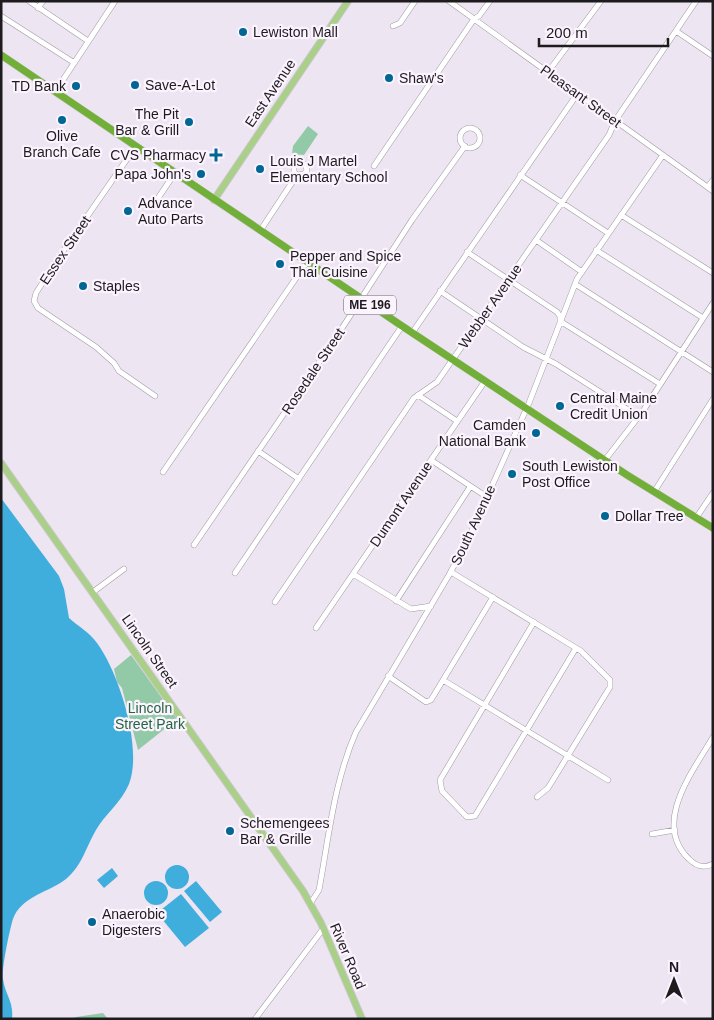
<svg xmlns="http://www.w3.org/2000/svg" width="714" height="1020" viewBox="0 0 714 1020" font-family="Helvetica,sans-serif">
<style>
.green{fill:#92c9a6}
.water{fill:#40aedc}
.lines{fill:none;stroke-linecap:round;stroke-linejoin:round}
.minor-casing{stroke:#a198a4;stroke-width:6}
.major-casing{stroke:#c9c8c9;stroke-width:8}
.highway-casing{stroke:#c9c8c9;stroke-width:8}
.minor{stroke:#fff;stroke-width:5}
.major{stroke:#aacf88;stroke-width:6}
.highway{stroke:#71af39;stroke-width:7}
.poi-dot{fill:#006694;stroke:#fbf3fe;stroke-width:2}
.labels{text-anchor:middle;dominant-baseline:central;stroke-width:4.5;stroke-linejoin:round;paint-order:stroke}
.shield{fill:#fbf3fe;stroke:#605c62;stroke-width:1}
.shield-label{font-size:12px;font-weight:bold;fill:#1e1b1f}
.poi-label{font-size:14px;fill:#1e1b1f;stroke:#fbf3fe;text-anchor:start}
.street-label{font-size:14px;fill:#1e1b1f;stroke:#fbf3fe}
.park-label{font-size:14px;fill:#236541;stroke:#fbf3fe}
</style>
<rect width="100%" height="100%" fill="#eee5f2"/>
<path class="green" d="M 308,126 L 318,134 L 304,155 L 292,154 L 293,146 Z
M 131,655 L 177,719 L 138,750 L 122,688 L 117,682 L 114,669 Z
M 103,1013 L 108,1019 L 73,1019 L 76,1017 Z"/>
<path class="water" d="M 1,498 L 59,576 L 64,589 L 69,618 C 78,626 90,633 97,643 C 119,673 143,748 129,784 C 121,803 105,814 96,830 C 86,847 82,866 66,879 C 50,892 21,896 13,919 C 10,928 1,971 3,979 C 5,995 14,1001 12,1019 L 1,1019 Z
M165 877a12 12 0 1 1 24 0a12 12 0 1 1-24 0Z
M 112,868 L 118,876 L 104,888 L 97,880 Z
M 196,881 L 222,912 L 210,922 L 184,891 Z
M144 893a12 12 0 1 1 24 0a12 12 0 1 1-24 0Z
M 181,894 L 209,928 L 185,947 L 157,913 Z"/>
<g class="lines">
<g class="minor-casing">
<path id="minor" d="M 29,1 L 88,41
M 449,1 L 713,191
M 38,8 L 43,1
M 1,16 L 73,62
M 393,26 L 400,23 L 415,1
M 676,31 L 713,56
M 548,72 L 601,1
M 55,92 L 115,1
M460 138a10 10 0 1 1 20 0a10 10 0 1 1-20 0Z
M 136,146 L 59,257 L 36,293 L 34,301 L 38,308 L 96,347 L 114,363 L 119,371 L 155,396
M 374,166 L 474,19 L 479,16 L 490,1
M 520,175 L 608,233
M 708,187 L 713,180
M 152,207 L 175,173
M 621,215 L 713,273
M 260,231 L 297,175 L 304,174 L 307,171 L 306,165 L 299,162 L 294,165 L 294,172 L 297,175
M 536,240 L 582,272
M 596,250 L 703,318
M 467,252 L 557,312 L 560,316 L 560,321 L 660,384
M 575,284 L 713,372
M 440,291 L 523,347 L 556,364 L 638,416
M 412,333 L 578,93
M 418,395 L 457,421
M 258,451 L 299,479
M 431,460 L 487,497
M 605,460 L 643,411 L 713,303
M 163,472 L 307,262
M 654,492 L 713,399
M 696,518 L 713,493
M 194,545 L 335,339 L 412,220 L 465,146
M 451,572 L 581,651 L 610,680 L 610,687 L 548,788 L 537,797
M 235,573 L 402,326
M 353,574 L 411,609 L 431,606
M 93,592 L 124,569
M 396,601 L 470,487
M 275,602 L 414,398 L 437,382 L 609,135 L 615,121 L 696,1
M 534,622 L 440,780 L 442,791 L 467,817 L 475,816 L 576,648
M 316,628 L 485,381
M 388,676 L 426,702 L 431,700 L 493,597
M 443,680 L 608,780
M 713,737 C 694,770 651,823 689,859 C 696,866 703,869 713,864
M 652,834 L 675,830
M 310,904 L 319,890 C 329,836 334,782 356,732 L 449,575 L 470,535 L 529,403 L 577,279 L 663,155
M 255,1019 L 323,929"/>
</g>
<g class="major-casing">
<path id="major" d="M 214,200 L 348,1
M 1,463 L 303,891 L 321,923 L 362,1019"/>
</g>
<g class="highway-casing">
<path id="highway" d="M 1,55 L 402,326 L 627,475 L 713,528"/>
</g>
<use href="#minor" class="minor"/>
<use href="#major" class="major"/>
<use href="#highway" class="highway"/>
</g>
<g class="poi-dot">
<circle cx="243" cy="32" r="5"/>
<circle cx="389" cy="78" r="5"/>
<circle cx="135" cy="85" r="5"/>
<circle cx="76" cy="86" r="5"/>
<circle cx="62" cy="120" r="5"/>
<circle cx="189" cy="122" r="5"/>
<path d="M213.5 147.5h5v5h5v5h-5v5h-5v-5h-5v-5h5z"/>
<circle cx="260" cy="169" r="5"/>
<circle cx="201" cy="174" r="5"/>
<circle cx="128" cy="211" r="5"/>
<circle cx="280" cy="264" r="5"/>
<circle cx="83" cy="286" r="5"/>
<circle cx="560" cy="406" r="5"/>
<circle cx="536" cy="433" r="5"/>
<circle cx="512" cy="474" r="5"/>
<circle cx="605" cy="516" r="5"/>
<circle cx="230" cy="831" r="5"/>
<circle cx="92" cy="922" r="5"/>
</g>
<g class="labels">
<rect class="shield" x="344" y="295.5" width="52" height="19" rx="4"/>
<g class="shield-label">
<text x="370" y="305">ME 196</text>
</g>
<g class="poi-label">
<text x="253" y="32">Lewiston Mall</text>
<text x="399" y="78">Shaw's</text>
<text x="145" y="85">Save-A-Lot</text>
<text x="66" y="86" text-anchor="end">TD Bank</text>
<text x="179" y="114" text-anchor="end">The Pit<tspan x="179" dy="16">Bar &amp; Grill</tspan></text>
<text x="62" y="136" text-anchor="middle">Olive<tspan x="62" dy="16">Branch Cafe</tspan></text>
<text x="206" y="155" text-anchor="end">CVS Pharmacy</text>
<text x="270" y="161">Louis J Martel<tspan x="270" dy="16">Elementary School</tspan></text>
<text x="191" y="174" text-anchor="end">Papa John's</text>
<text x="138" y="203">Advance<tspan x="138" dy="16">Auto Parts</tspan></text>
<text x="290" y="256">Pepper and Spice<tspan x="290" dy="16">Thai Cuisine</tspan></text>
<text x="93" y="286">Staples</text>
<text x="570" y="398">Central Maine<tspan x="570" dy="16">Credit Union</tspan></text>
<text x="526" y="425" text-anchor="end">Camden<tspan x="526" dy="16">National Bank</tspan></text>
<text x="522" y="466">South Lewiston<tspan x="522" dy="16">Post Office</tspan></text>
<text x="615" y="516">Dollar Tree</text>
<text x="240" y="823">Schemengees<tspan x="240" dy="16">Bar &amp; Grille</tspan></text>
<text x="102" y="914">Anaerobic<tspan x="102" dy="16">Digesters</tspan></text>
</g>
<g class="street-label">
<text transform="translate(270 93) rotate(-56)">East Avenue</text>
<text transform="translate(581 96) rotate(36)">Pleasant Street</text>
<text transform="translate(65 250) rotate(-56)">Essex Street</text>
<text transform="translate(490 306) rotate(-55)">Webber Avenue</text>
<text transform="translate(313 371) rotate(-56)">Rosedale Street</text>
<text transform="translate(401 504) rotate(-56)">Dumont Avenue</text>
<text transform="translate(473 525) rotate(-65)">South Avenue</text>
<text transform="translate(150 651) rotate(55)">Lincoln Street</text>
<text transform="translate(348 956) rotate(67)">River Road</text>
</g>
<g class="park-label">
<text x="150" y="708">Lincoln<tspan x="150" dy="16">Street Park</tspan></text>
</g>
</g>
<rect width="714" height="1020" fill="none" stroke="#1e1b1f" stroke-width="5"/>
<g transform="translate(674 980)" stroke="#fbf3fe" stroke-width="4" paint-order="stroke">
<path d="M0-4L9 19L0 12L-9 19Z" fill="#1e1b1f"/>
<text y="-8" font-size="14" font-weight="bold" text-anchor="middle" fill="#1e1b1f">N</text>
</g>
<path d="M539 38v8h129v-8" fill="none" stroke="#1e1b1f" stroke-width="2.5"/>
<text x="546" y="38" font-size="15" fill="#1e1b1f" stroke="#fbf3fe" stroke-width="4" paint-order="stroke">200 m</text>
</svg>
